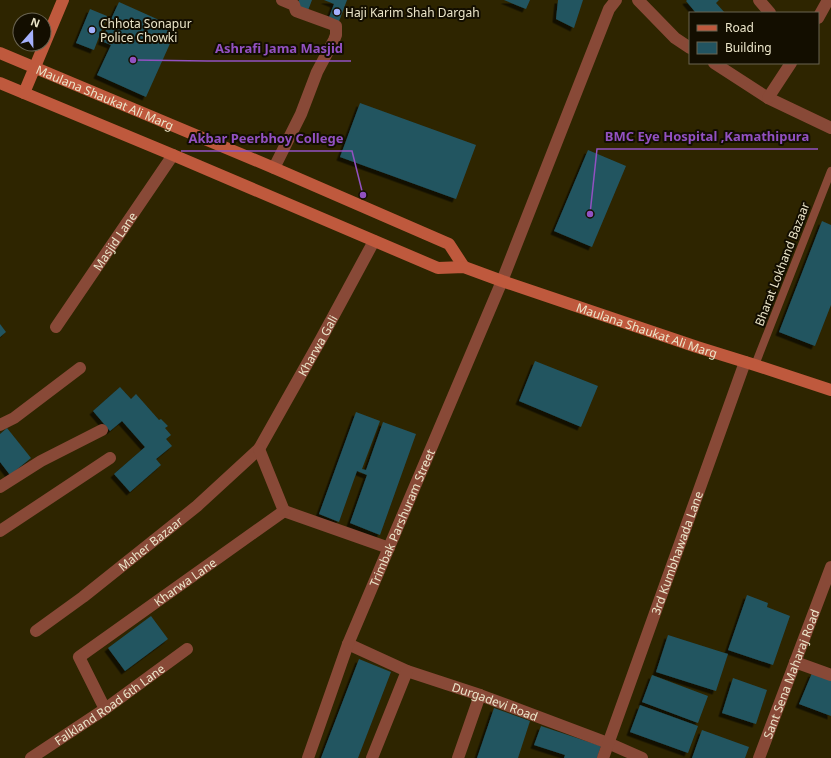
<svg xmlns="http://www.w3.org/2000/svg" width="831" height="758" viewBox="0 0 831 758" font-family="'Noto Sans',sans-serif">
<style>
.building{fill:#225461;filter:url(#shadow)}
.lines{fill:none;stroke-linecap:round;stroke-linejoin:round}
.lane{stroke:#884937;stroke-width:8}
.street{stroke:#884937;stroke-width:12}
.secondary{stroke:#bf593d;stroke-width:12}
.poi-dot{fill:#a5b1fc;stroke:#130e00;stroke-width:1.5}
.labels{text-anchor:middle;dominant-baseline:central;stroke-width:4;stroke-linejoin:round;paint-order:stroke}
.poi-label{font-size:12px;fill:#ece6ca;stroke:#130e00;text-anchor:start}
.street-label{font-size:12px;fill:#ece6ca;stroke:#130e00}
.leader{fill:none;stroke:#9251c1;stroke-width:1.5}
.callout-dot{fill:#9251c1;stroke:#130e00;stroke-width:1.5}
.callout-label{font-size:13px;text-anchor:middle;font-weight:bold;fill:#9251c1;stroke:#130e00;stroke-width:4;stroke-linejoin:round;paint-order:stroke}
</style>
<defs>
<filter id="shadow"><feDropShadow dx="-3.5" dy="3.5" stdDeviation="0" flood-color="#0009"/></filter>
</defs>
<rect width="100%" height="100%" fill="#2e2500"/>
<path class="building" d="M 299,0 L 312,0 L 307,13 L 296,9 Z
M 324,0 L 347,0 L 338,24 L 328,20 L 334,4 Z
M 504,0 L 530,0 L 526,9 Z
M 558,0 L 583,0 L 574,28 L 556,19 Z
M 687,0 L 719,0 L 716,3 L 725,13 L 696,13 L 686,1 Z
M 119,2 L 177,28 L 146,97 L 97,75 L 111,45 L 101,41 Z
M 90,9 L 107,16 L 94,50 L 76,43 Z
M 360,103 L 476,145 L 456,199 L 340,157 Z
M 588,150 L 626,166 L 592,247 L 554,231 Z
M 822,221 L 831,225 L 831,305 L 815,346 L 779,332 Z
M 0,324 L 6,332 L 0,337 Z
M 535,361 L 598,386 L 581,427 L 519,401 Z
M 120,387 L 131,399 L 136,394 L 159,420 L 161,419 L 168,426 L 165,428 L 171,435 L 166,439 L 172,446 L 156,459 L 161,465 L 130,492 L 114,474 L 145,447 L 122,421 L 110,431 L 93,411 Z
M 356,412 L 380,421 L 362,469 L 366,470 L 383,422 L 416,434 L 380,535 L 350,523 L 367,475 L 357,471 L 339,522 L 319,514 Z
M 7,428 L 31,458 L 10,475 L 0,462 L 0,434 Z
M 747,595 L 768,603 L 767,607 L 790,616 L 773,665 L 728,650 Z
M 151,616 L 168,639 L 125,671 L 108,648 Z
M 668,635 L 728,654 L 716,691 L 656,672 Z
M 359,659 L 391,672 L 358,758 L 321,758 Z
M 812,673 L 831,680 L 831,716 L 799,704 Z
M 652,675 L 708,696 L 698,723 L 642,702 Z
M 733,678 L 767,690 L 756,724 L 722,713 Z
M 640,705 L 698,726 L 688,753 L 630,732 Z
M 494,708 L 530,721 L 518,758 L 477,758 Z
M 541,726 L 601,746 L 597,758 L 564,758 L 565,755 L 534,745 Z
M 702,730 L 749,747 L 745,758 L 692,758 Z"/>
<g class="lines">
<path class="lane" d="M 755,365 L 831,171"/>
<g class="street">
<path d="M 638,0 L 675,38 L 690,48"/>
<path d="M 759,0 L 770,13"/>
<path d="M 818,18 L 828,0"/>
<path d="M 714,63 L 768,98 L 831,128"/>
<path d="M 768,98 L 791,63"/>
<path d="M 274,168 L 301,114 L 317,72 L 334,40 L 336,35 L 336,26 L 329,23 L 296,11 L 294,5 L 282,0"/>
<path id="s1" d="M 56,327 L 173,155"/>
<path d="M 0,425 L 14,418 L 80,368"/>
<path d="M 0,487 L 41,461 L 102,430"/>
<path d="M 284,511 L 389,548"/>
<path d="M 0,531 L 110,458"/>
<path id="s2" d="M 36,631 L 83,597 L 197,506 L 259,449 L 321,339 L 374,241"/>
<path id="s3" d="M 348,644 L 407,671 L 480,695 L 608,743 L 642,758"/>
<path d="M 795,662 L 831,675"/>
<path id="s4" d="M 105,709 L 79,657 L 284,511 L 259,449"/>
<path id="s5" d="M 31,758 L 105,709 L 187,649"/>
<path id="s6" d="M 308,758 L 348,644 L 502,281 L 609,9 L 616,0"/>
<path d="M 372,758 L 407,671"/>
<path d="M 458,758 L 480,695"/>
<path id="s7" d="M 603,758 L 745,362"/>
<path id="s8" d="M 759,758 L 831,567"/>
</g>
<g class="secondary">
<path id="s9" d="M 0,53 L 274,168 L 449,244 L 464,267"/>
<path id="s10" d="M 0,83 L 173,155 L 438,268 L 464,267 L 502,281 L 697,347 L 755,365 L 831,390"/>
<path d="M 24,93 L 63,0"/>
</g>
</g>
<g class="poi-dot">
<circle cx="337" cy="12" r="4"/>
<circle cx="92" cy="30" r="4"/>
</g>
<g class="labels">
<g class="poi-label">
<text x="345" y="12">Haji Karim Shah Dargah</text>
<text x="100" y="23">Chhota Sonapur<tspan x="100" dy="14">Police Chowki</tspan></text>
</g>
<g class="street-label">
<text stroke="none"><textPath href="#s9" startOffset="114">Maulana Shaukat Ali Marg</textPath></text>
<text stroke="none"><textPath href="#s1" startOffset="104">Masjid Lane</textPath></text>
<text transform="translate(782 264) rotate(-69)">Bharat Lokhand Bazaar</text>
<text stroke="none"><textPath href="#s10" startOffset="695">Maulana Shaukat Ali Marg</textPath></text>
<text stroke="none"><textPath href="#s2" startOffset="407">Kharwa Gali</textPath></text>
<text stroke="none"><textPath href="#s6" startOffset="258">Trimbak Parshuram Street</textPath></text>
<text stroke="none"><textPath href="#s2" startOffset="144">Maher Bazaar</textPath></text>
<text stroke="none"><textPath href="#s7" startOffset="218">3rd Kumbhawada Lane</textPath></text>
<text stroke="none"><textPath href="#s4" startOffset="188">Kharwa Lane</textPath></text>
<text stroke="none"><textPath href="#s8" startOffset="90">Sant Sena Maharaj Road</textPath></text>
<text stroke="none"><textPath href="#s3" startOffset="158">Durgadevi Road</textPath></text>
<text stroke="none"><textPath href="#s5" startOffset="95">Falkland Road 6th Lane</textPath></text>
</g>
</g>
<path class="leader" d="M133 60L207 61H351M590 214L597 149H818M363 195L352 151H181"/>
<g class="callout-dot">
<circle cx="133" cy="60" r="4"/>
<circle cx="590" cy="214" r="4"/>
<circle cx="363" cy="195" r="4"/>
</g>
<g class="callout-label">
<text x="279" y="53">Ashrafi Jama Masjid</text>
<text x="707" y="141">BMC Eye Hospital ,Kamathipura</text>
<text x="266" y="143">Akbar Peerbhoy College</text>
</g>
<rect x="689" y="12" width="130" height="52" fill="#130e00" stroke="#6a6451"/>
<rect x="697" y="25" width="20" height="6" fill="#bf593d" stroke="#6a6451"/>
<text x="725" y="32" font-size="12" fill="#ece6ca">Road</text>
<rect x="697" y="42" width="20" height="12" fill="#225461" stroke="#6a6451"/>
<text x="725" y="52" font-size="12" fill="#ece6ca">Building</text>
<g transform="translate(32 32) rotate(20)"><circle r="19" fill="#130e00" stroke="#6a6451"/>
<path d="M0-3L7 15L0 10L-7 15Z" fill="#a5b1fc"/>
<text y="-6" font-size="11" font-weight="bold" text-anchor="middle" fill="#ece6ca">N</text>
</g>
</svg>
